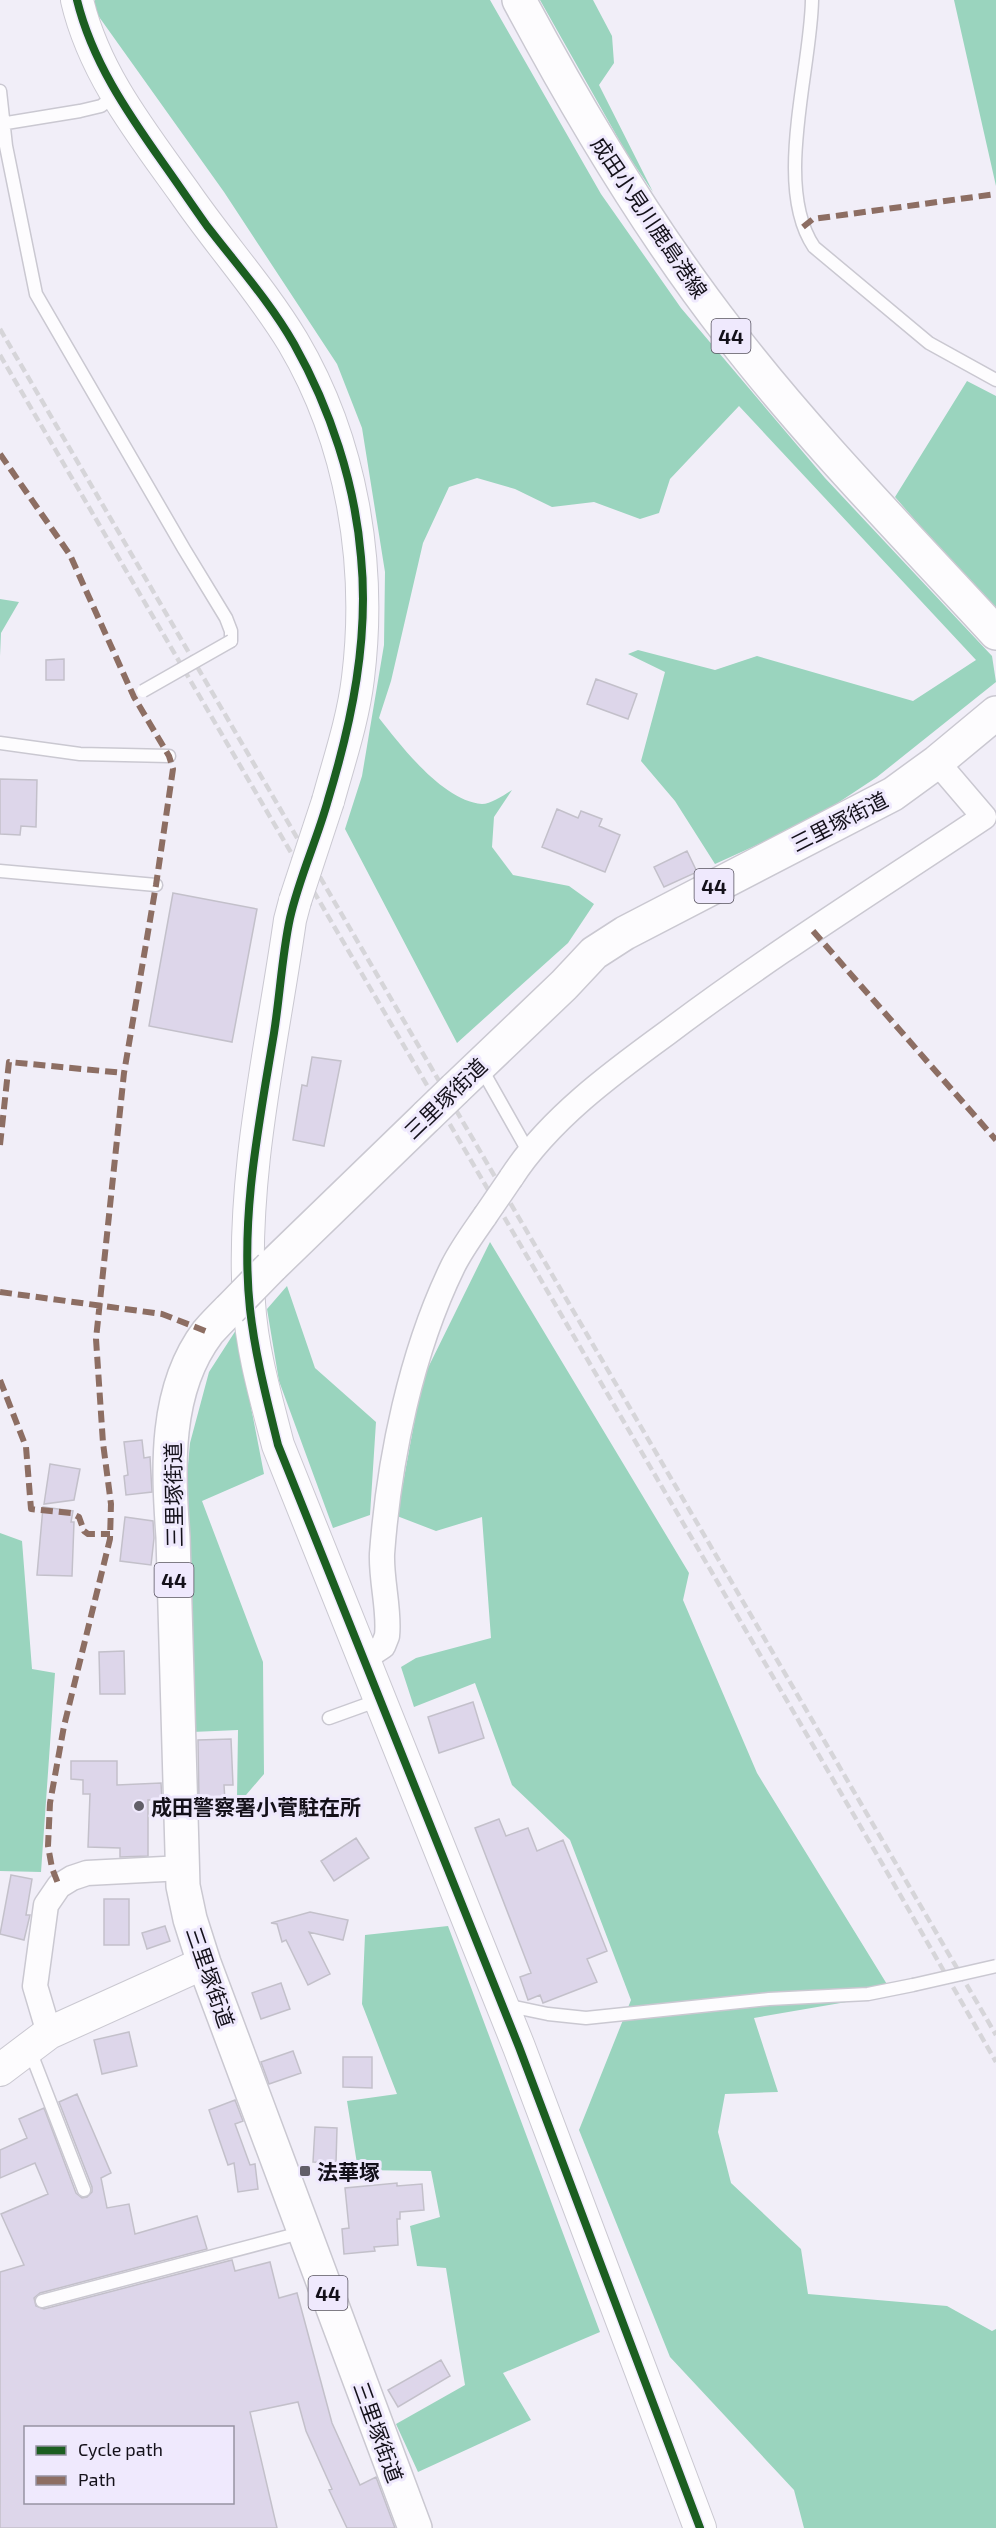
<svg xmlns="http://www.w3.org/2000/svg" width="996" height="2528" viewBox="0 0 996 2528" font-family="'Exo 2','Noto Sans JP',sans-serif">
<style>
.forest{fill:#9ad4be}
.building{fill:#ddd6ea;stroke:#c3c0ca;stroke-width:1.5;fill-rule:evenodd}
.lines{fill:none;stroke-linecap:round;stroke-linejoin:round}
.service-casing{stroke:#cac8d1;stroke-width:15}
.minor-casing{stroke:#cac8d1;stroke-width:27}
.tertiary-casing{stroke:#cac8d1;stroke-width:34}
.primary-casing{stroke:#cac8d1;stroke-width:36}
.service{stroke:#fdfcfe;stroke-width:12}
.minor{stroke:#fdfcfe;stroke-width:24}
.tertiary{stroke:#fdfcfe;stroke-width:32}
.primary{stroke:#fdfcfe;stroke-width:33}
.rail{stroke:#d6d5d9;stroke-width:4.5;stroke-dasharray:9 4.5;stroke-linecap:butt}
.service-bridge-casing{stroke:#cac8d1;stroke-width:15;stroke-linecap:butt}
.minor-bridge-casing{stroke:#cac8d1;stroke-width:27;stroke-linecap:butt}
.tertiary-bridge-casing{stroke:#cac8d1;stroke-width:34;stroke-linecap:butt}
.primary-bridge-casing{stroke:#cac8d1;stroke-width:36;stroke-linecap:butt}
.service-bridge{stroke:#fdfcfe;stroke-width:12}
.minor-bridge{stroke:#fdfcfe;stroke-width:24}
.tertiary-bridge{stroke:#fdfcfe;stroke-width:32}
.primary-bridge{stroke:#fdfcfe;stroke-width:33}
.quiet{stroke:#8d6e63;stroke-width:6;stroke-dasharray:12 6;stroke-linecap:butt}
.cycleway-casing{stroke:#efe9fd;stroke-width:11}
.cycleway{stroke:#1b5e20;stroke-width:8}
.poi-dot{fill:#615e68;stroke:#efe9fd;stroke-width:2}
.labels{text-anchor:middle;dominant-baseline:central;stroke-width:6;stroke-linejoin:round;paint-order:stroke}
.shield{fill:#efe9fd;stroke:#56525e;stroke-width:1.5}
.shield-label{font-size:20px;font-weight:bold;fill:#14111a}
.street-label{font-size:21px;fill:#14111a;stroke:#efe9fd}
.poi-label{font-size:21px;font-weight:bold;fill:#14111a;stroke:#efe9fd;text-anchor:start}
</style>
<rect width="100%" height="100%" fill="#f1eef8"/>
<path class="forest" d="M 95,0 L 490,0 L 601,194 L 681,308 L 825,478 L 992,656 L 996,682 L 877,777 L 812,820 L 715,864 L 675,801 L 641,761 L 665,672 L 628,654 L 638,650 L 715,670 L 757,656 L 913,701 L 976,660 L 739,406 L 670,479 L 659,513 L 640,519 L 594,502 L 552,507 L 515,489 L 477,478 L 449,487 L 423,543 L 391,681 L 379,718 C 402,747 443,801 482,804 C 491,804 504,795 512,790 L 494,817 L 492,847 L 513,875 L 569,886 L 594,904 L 568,943 L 457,1043 L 345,829 L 362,776 L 384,645 L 385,572 L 362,428 L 337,364 L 224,192 L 92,7 Z
M 540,0 L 593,0 L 612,36 L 614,63 L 599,85 L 653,192 L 627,154 Z
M 954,0 L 996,0 L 996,186 Z
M 967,381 L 996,396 L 996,613 L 895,497 Z
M 0,599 L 19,602 L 1,633 L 0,656 Z
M 490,1242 L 689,1573 L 683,1600 L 757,1773 L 893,1994 L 754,2018 L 778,2092 L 725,2094 L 718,2132 L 731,2183 L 801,2249 L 808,2294 L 947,2306 L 992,2331 L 996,2329 L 996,2528 L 804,2528 L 794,2490 L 670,2357 L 579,2130 L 631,2000 L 570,1840 L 512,1785 L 475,1683 L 414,1707 L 401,1667 L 416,1658 L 491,1638 L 482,1517 L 436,1531 L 397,1516 L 422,1380 Z
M 287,1286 L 315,1368 L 376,1422 L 370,1515 L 333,1528 L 279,1381 L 267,1309 Z
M 236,1330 L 264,1474 L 202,1501 L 263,1662 L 264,1774 L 246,1795 L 237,1799 L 238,1730 L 192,1732 L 185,1498 L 190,1443 L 209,1372 Z
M 0,1533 L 22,1541 L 32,1669 L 55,1673 L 41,1872 L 0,1871 Z
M 448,1926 L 600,2332 L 503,2373 L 531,2420 L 418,2472 L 396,2424 L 465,2385 L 446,2268 L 417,2266 L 410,2226 L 440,2217 L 431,2171 L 358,2170 L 347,2101 L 397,2094 L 362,2004 L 365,1935 Z"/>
<path class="building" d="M 64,659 L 64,680 L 46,680 L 46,660 Z
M 596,679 L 637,694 L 628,719 L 587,704 Z
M 0,779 L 37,780 L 36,827 L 21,826 L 20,835 L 0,834 Z
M 557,809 L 578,818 L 581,811 L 602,819 L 599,826 L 620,835 L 605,872 L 542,847 Z
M 687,851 L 697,872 L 664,887 L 654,867 Z
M 173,893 L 257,909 L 232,1042 L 149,1026 Z
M 312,1057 L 341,1061 L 324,1146 L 293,1140 L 302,1085 L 307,1086 Z
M 142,1440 L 144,1458 L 150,1457 L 152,1492 L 126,1495 L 124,1476 L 128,1475 L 124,1442 Z
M 50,1464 L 80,1469 L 74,1500 L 44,1504 Z
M 43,1507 L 73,1511 L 71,1522 L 74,1522 L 72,1576 L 37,1575 Z
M 125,1517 L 153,1521 L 154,1538 L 151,1565 L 120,1561 Z
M 124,1651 L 125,1694 L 100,1694 L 99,1652 Z
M 473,1702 L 484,1738 L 439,1753 L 428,1717 Z
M 231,1739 L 233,1785 L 224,1785 L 225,1801 L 199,1802 L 198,1740 Z
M 71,1761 L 117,1761 L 117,1785 L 161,1783 L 162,1800 L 148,1800 L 148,1856 L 120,1857 L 120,1848 L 88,1847 L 90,1794 L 83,1794 L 83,1780 L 71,1779 Z
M 499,1819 L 506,1836 L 528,1828 L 537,1851 L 563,1840 L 607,1951 L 587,1959 L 597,1982 L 543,2003 L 540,1995 L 528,2000 L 520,1977 L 531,1973 L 475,1828 Z
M 356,1838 L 369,1858 L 334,1881 L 321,1861 Z
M 11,1875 L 32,1879 L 26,1915 L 30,1915 L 24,1940 L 0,1934 Z
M 104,1899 L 129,1899 L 129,1945 L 104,1945 Z
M 310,1912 L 348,1920 L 343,1940 L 309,1932 L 330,1974 L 308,1985 L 286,1940 L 282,1942 L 277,1924 L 271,1923 Z
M 165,1926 L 170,1941 L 147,1949 L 142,1933 Z
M 281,1983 L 290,2009 L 261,2019 L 252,1993 Z
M 129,2032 L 137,2066 L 102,2074 L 94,2040 Z
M 293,2051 L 301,2073 L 269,2084 L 261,2062 Z
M 343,2057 L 372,2057 L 372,2088 L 343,2087 Z
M 77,2094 L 111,2173 L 101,2178 L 107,2208 L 129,2204 L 135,2234 L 197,2216 L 207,2249 L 40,2293 L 34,2298 L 36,2306 L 44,2309 L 232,2260 L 235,2271 L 270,2262 L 279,2298 L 297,2293 L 332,2423 L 360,2485 L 376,2477 L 395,2528 L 347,2528 L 329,2490 L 332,2489 L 306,2431 L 298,2402 L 250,2412 L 277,2528 L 0,2528 L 0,2272 L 24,2265 L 1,2214 L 48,2194 L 35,2163 L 0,2178 L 0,2150 L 27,2138 L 19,2119 L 44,2108 L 76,2193 L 82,2198 L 87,2197 L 92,2192 L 92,2187 L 59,2102 ZM 26,2427 L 232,2427 L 232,2502 L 26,2502 Z
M 235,2100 L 243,2121 L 235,2124 L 250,2165 L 255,2164 L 258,2189 L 238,2192 L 234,2163 L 228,2165 L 209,2110 Z
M 315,2127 L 337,2128 L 336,2163 L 313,2162 Z
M 397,2183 L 397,2186 L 422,2184 L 424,2210 L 400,2212 L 400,2219 L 397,2219 L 398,2245 L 374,2247 L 375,2251 L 344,2254 L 342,2229 L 349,2228 L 345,2188 Z
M 441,2360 L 450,2376 L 398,2407 L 388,2390 Z"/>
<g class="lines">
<g class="service-casing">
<path id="service" d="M 812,0 C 811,70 773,187 814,247 L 929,343 L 996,380
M 0,91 L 6,146 L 36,294 L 184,549 L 226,618 L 231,631 L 231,641
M 0,124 L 80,111 L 101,106 L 116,95
M 0,743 L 80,754 L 169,756
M 0,871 L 156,885
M 480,1066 L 528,1151
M 329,1718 L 379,1700
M 505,2005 L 548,2014 L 586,2018 L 769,1999 L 868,1994 L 913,1985
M 29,2048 L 84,2190
M 42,2301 L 304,2232"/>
</g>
<g class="minor-casing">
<path id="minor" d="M 511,1178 C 548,1120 612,1073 667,1033 C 769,956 878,888 984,817 L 937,762
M 362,1660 L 383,1646 L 387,1636 C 390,1611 381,1581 382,1554 C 389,1459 411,1352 453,1266 C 462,1248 474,1232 485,1216
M 49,2033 L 35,1986 L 46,1905 L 59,1886 L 72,1878 L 87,1873 L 183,1868"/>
</g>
<g class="tertiary-casing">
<path id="tertiary" d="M 77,0 C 94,73 141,132 184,192 C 219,243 261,289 293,342 C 352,442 372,564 358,678 C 353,720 339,761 328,801
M 295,901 L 290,920 C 272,1046 241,1175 249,1303 C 252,1351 266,1398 278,1445 L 519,2047 L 700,2528
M 0,2070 L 49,2033 L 204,1963"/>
</g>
<g class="primary-casing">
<path id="primary" d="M 519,0 C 581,116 649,230 730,334 C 811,439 906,535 996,633
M 455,1089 L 564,985 L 594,953 L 625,933 L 893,794 L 937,762 L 996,713
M 271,1267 L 427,1116
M 230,1309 C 223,1316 215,1324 208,1332 C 164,1390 168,1468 173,1537 L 183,1886 L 190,1919 L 204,1963 L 415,2528"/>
</g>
<use href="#service" class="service"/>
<use href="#minor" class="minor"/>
<use href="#tertiary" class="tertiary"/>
<use href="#primary" class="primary"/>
<path class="rail" d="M 0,329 L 996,2035
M 0,355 L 883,1865 L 996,2062"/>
<g class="service-bridge-casing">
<path id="service-bridge" d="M 143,691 L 231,641
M 913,1985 L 996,1966"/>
</g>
<g class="minor-bridge-casing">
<path id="minor-bridge" d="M 485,1216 L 511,1178"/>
</g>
<g class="tertiary-bridge-casing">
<path id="tertiary-bridge" d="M 295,901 L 328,801"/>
</g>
<g class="primary-bridge-casing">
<path id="primary-bridge" d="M 427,1116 L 455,1089
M 230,1309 L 271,1267"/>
</g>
<use href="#service-bridge" class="service-bridge"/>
<use href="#minor-bridge" class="minor-bridge"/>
<use href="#tertiary-bridge" class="tertiary-bridge"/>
<use href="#primary-bridge" class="primary-bridge"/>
<path class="quiet" d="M 803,227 L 813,219 L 996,194
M 0,454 L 70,555 L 134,697 L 169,756 L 173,769 L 156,885 L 124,1073 L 96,1339 L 103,1443 L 111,1504 L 110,1539 L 64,1726 L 50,1803 L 48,1846 L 52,1868 L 59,1886
M 813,931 L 996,1140
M 0,1145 L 9,1062 L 124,1073
M 0,1292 L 162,1314 L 208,1332
M 0,1380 L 26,1447 L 31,1509 L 71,1513 L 79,1517 L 84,1531 L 88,1534 L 110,1534"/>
<g class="cycleway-casing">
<path id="cycleway" d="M 77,0 C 92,61 127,112 163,163 C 178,184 192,205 207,226 C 237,265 270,302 294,344 C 330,408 355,483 361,557 C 369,639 352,721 328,800 C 317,840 299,878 290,918 C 282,955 280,995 274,1033 C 259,1124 240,1216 250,1309 C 255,1355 267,1400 278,1445 L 519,2047 L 700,2528"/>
</g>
<use href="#cycleway" class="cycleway"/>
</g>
<g class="poi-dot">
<circle cx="139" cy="1806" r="6"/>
<rect x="299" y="2165" width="12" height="12" rx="3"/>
</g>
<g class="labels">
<g class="shield">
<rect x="711.5" y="319" width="39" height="34" rx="4.5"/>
<rect x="694.5" y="869" width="39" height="34" rx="4.5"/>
<rect x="154.5" y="1563" width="39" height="34" rx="4.5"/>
<rect x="308.5" y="2276" width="39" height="34" rx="4.5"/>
</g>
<g class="shield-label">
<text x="731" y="336">44</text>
<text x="714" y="886">44</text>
<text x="174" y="1580">44</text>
<text x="328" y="2293">44</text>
</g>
<g class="street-label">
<text transform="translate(650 217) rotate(56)">成田小見川鹿島港線</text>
<text transform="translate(839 821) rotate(-27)">三里塚街道</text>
<text transform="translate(445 1098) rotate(-44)">三里塚街道</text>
<text transform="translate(173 1495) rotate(-91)">三里塚街道</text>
<text transform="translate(211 1977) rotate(71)">三里塚街道</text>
<text transform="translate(379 2432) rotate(70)">三里塚街道</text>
</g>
<g class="poi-label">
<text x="151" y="1806">成田警察署小菅駐在所</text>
<text x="317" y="2171">法華塚</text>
</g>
</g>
<rect x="24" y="2426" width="210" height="78" fill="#efe9fd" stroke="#9793a2" stroke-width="1.5"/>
<rect x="36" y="2446" width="30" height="9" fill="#1b5e20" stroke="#9793a2" stroke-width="1.5"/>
<text x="78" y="2456" font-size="18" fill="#14111a">Cycle path</text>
<rect x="36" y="2476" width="30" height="9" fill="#8d6e63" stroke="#9793a2" stroke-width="1.5"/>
<text x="78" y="2486" font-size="18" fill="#14111a">Path</text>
</svg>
